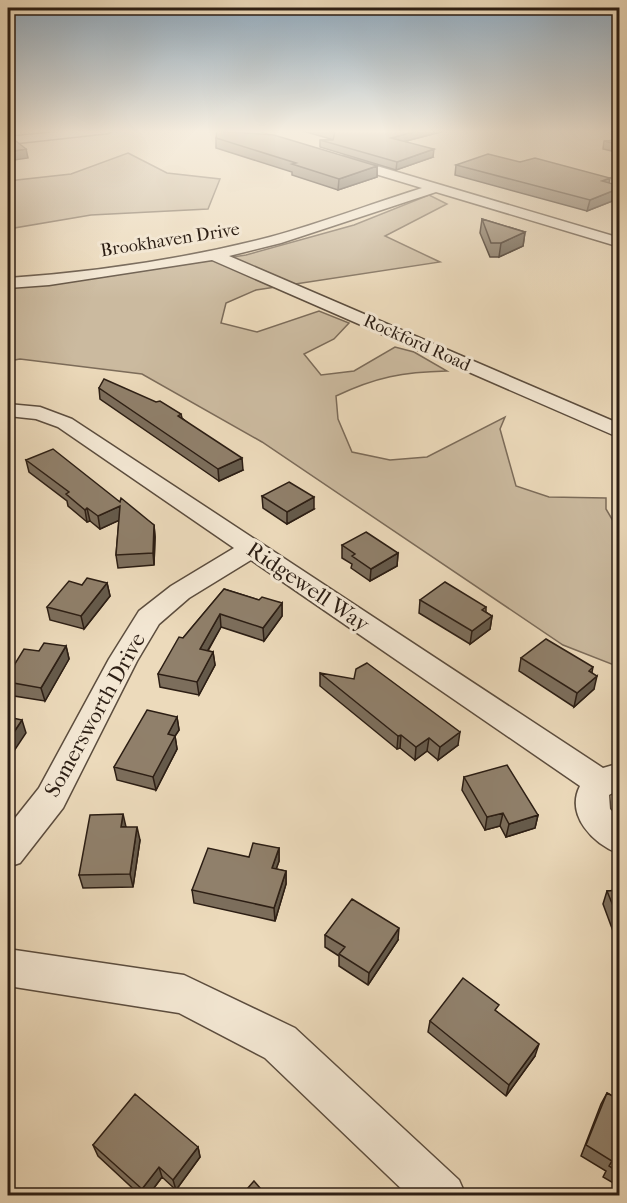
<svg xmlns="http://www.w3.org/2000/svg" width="627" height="1203" viewBox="0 0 627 1203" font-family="'IM FELL French Canon',serif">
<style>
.green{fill:#cbba9f;stroke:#7c6c5a;stroke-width:1.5}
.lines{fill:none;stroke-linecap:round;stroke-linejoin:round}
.minor-casing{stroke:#5c4d3e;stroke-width:3}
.minor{fill:#f3e7d3;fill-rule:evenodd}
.wall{fill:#7c6e5c;stroke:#2c1e14;stroke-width:1.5}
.shaded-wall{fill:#655a4b;stroke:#2c1e14;stroke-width:1.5}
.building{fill:#90806b;stroke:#2c1e14;stroke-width:1.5}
.labels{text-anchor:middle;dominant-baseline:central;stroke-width:6;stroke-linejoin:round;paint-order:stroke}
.far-street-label{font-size:18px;fill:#2c1e14;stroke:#f3e7d3}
.street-label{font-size:22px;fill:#2c1e14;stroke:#f3e7d3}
</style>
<rect width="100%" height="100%" fill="#ecdabb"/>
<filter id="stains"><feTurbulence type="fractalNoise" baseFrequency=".00333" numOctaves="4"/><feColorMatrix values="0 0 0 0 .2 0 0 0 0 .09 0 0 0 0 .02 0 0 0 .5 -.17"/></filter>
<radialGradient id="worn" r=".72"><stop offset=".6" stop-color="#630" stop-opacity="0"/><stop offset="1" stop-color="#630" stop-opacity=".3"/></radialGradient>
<path class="green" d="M 128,153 L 167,173 L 220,179 L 208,209 L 91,215 L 8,229 L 8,181 L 71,174 Z
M 429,195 L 447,204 L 385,236 L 440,262 L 256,290 L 226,303 L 221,323 L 257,332 L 319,311 L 349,323 L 334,339 L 304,354 L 321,375 L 354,371 L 395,347 L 414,352 L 447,371 C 403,372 376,377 336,396 L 338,419 L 352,452 L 390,460 L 427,457 L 505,417 L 500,429 L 516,486 L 549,497 L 606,498 L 606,509 L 619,531 L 619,667 L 563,645 L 262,442 L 142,374 L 20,359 L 8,361 L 8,288 L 101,277 L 246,255 L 354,225 Z"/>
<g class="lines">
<g class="minor-casing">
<path id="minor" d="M 77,130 L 114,130 L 108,133 L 8,144 L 8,137 Z
M 235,130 L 253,130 L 295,144 L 289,148 Z
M 343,156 L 620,238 L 620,247 L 436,192 L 281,243 L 229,256 L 620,424 L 620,438 L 212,260 L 49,285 L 8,288 L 8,278 C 95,272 185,259 270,237 C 321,223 371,204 422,188 L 339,163 L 339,157 Z
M 8,404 L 40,407 L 72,419 L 603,768 L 620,763 L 620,789 L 609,795 L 610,809 L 620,820 L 620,854 C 593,844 565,815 580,786 L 251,560 L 189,598 L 159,624 L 137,661 L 63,808 L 20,863 L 8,867 L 8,827 L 39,788 L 109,659 L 139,611 L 171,586 L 234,548 L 58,427 L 36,419 L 8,416 Z
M 8,949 L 184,975 L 295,1028 L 459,1180 L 466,1196 L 409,1196 L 265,1058 L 179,1013 L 8,986 Z"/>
</g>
<use href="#minor" class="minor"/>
</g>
<path class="wall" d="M 300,130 L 448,130 L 406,141 L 433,157 L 396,170 L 320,147 L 320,140 L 334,140 Z
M 216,138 L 377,166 L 377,177 L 338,190 L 292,175 L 292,172 L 216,148 Z
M 620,140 L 620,153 L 603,149 L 604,141 Z
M 520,162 L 620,186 L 620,198 L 587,211 L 455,175 L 456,165 Z
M 482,219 L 525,232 L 523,246 L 499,257 L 490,257 L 480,233 Z
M 99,388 L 181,414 L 182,418 L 243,470 L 219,481 L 100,399 Z
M 26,460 L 120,502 L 154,525 L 155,537 L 154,565 L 118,568 L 116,555 L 119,520 L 100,529 L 90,521 L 87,522 L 68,506 L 67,501 L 29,472 Z
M 262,496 L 314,509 L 287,524 L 263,508 Z
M 342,545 L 398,553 L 397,566 L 370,581 L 351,568 L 352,564 L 342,558 Z
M 107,583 L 110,596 L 84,629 L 50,620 L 47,607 L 82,585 Z
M 224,589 L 259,600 L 282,603 L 282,616 L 264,641 L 221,627 L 208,651 L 213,652 L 215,665 L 199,695 L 160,687 L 158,674 L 183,638 Z
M 420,600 L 486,607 L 486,612 L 492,616 L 490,629 L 470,644 L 419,613 Z
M 66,646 L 69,659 L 45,701 L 8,695 L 8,675 L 39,651 Z
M 521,658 L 593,667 L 592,672 L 594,689 L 574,707 L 519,671 Z
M 320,673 L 458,745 L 438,760 L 427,751 L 415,760 L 400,748 L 397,749 L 320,686 Z
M 177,717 L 179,730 L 175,736 L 177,749 L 156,790 L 117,780 L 114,767 Z
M 464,777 L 538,815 L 535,828 L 506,837 L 500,826 L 485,830 L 462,790 Z
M 126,827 L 140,840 L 133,887 L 83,888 L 79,875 Z
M 279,848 L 279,861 L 276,869 L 286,871 L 286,884 L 275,921 L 194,903 L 192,890 L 249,857 Z
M 620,890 L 620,950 L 603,904 L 607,891 Z
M 325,935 L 398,940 L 368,985 L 339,966 L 339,956 L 325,947 Z
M 497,1012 L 535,1056 L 506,1096 L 428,1032 L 430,1021 Z
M 607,1093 L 620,1100 L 620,1187 L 603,1177 L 606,1171 L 581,1156 L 601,1104 Z
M 93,1145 L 198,1147 L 200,1157 L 176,1190 L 162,1177 L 148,1196 L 141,1196 L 98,1156 Z"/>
<path class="shaded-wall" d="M 420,130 L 448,130 L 391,145 L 391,138 Z
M 26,149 L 28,158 L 8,161 L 8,152 Z
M 434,149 L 433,157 L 396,170 L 397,162 Z
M 377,166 L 377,177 L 338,190 L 339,179 Z
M 610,178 L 608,189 L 602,181 Z
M 620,188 L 620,198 L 587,211 L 590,200 Z
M 525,232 L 523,246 L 499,257 L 501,243 Z
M 242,458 L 243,470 L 219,481 L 218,469 Z
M 314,497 L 314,509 L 287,524 L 287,512 Z
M 120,506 L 122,519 L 100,529 L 98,516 Z
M 87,508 L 90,521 L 87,522 L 85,510 Z
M 154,525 L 155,537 L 154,565 L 153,553 Z
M 398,553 L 397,566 L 370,581 L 371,569 Z
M 107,583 L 110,596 L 84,629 L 81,616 Z
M 282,603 L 282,616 L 264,641 L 263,628 Z
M 220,614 L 221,627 L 201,662 L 200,649 Z
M 492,616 L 490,629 L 470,644 L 472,631 Z
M 66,646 L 69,659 L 45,701 L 41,688 Z
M 213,652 L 215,665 L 199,695 L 197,682 Z
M 597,676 L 594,689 L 574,707 L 577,693 Z
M 177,717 L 179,730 L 175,736 L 177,749 L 156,790 L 153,777 L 168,734 Z
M 22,720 L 26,733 L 8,760 L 8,741 Z
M 460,732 L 458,745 L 438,760 L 440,747 Z
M 401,735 L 400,748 L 397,749 L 398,736 Z
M 429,738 L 427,751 L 415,760 L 416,747 Z
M 503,813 L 500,826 L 485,830 L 487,817 Z
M 123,814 L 126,827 L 121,827 Z
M 538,815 L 535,828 L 506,837 L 509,824 Z
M 137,827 L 140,840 L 133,887 L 130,874 Z
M 279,848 L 279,861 L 272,881 L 272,868 Z
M 286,871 L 286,884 L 275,921 L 274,908 Z
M 399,928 L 398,940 L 368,985 L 369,973 Z
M 539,1044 L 535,1056 L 506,1096 L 509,1085 Z
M 9,1071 L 14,1083 L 8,1100 L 8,1074 Z
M 198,1147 L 200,1157 L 176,1190 L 173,1180 Z
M 159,1167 L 162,1177 L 148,1196 L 144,1196 L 142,1189 Z"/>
<path class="building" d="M 326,130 L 420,130 L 391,138 L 434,149 L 397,162 L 320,140 L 333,140 L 335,132 Z
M 217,131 L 274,135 L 377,166 L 339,179 L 292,164 L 296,163 L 216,138 Z
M 8,138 L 12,138 L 26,149 L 8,152 Z
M 620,140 L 620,145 L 604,141 Z
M 488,154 L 520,162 L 535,158 L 610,178 L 602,181 L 620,186 L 620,188 L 590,200 L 456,165 Z
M 482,219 L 525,232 L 501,243 L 491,243 Z
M 104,379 L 156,402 L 160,401 L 181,414 L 178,416 L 242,458 L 218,469 L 99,388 Z
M 53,449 L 120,502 L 121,498 L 154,525 L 153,553 L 116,555 L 120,506 L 98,516 L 87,508 L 85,510 L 66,494 L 69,492 L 26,460 Z
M 289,482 L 314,497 L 287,512 L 262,496 Z
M 366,532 L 398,553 L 371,569 L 352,556 L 355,554 L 342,545 Z
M 87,578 L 107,583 L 81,616 L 47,607 L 69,581 L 82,585 Z
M 445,582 L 486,607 L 482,610 L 492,616 L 472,631 L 420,600 Z
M 224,589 L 259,600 L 262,597 L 282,603 L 263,628 L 220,614 L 200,649 L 213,652 L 197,682 L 158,674 L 179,637 L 183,638 Z
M 546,639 L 593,667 L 589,671 L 597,676 L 577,693 L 521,658 Z
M 44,643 L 66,646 L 41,688 L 8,682 L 8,675 L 24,649 L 39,651 Z
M 367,663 L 460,732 L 440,747 L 429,738 L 416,747 L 401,735 L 398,736 L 320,673 L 354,679 L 356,669 Z
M 147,710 L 177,717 L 168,734 L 175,736 L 153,777 L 114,767 Z
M 8,717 L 22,720 L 8,741 Z
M 507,765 L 538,815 L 509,824 L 503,813 L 487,817 L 464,777 Z
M 123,814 L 121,827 L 137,827 L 130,874 L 79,875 L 90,815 Z
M 253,843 L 279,848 L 272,868 L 286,871 L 274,908 L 192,890 L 208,848 L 249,857 Z
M 620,890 L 620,923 L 607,891 Z
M 352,899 L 399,928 L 369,973 L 339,954 L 345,947 L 325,935 Z
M 463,978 L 499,1005 L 495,1010 L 539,1044 L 509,1085 L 430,1021 Z
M 607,1093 L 620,1100 L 620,1173 L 609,1166 L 612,1161 L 586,1145 Z
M 135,1094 L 198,1147 L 173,1180 L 159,1167 L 142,1189 L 93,1145 Z
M 254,1181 L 267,1196 L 241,1196 Z"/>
<linearGradient id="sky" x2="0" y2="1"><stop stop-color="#8faabf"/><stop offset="0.44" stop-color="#f6eee0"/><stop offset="1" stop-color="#f6eee0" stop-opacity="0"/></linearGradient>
<rect width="627" height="298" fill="url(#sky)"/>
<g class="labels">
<g class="far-street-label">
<text transform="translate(170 240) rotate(-9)">Brookhaven Drive</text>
<text transform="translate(417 343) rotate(24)">Rockford Road</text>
</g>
<g class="street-label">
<text transform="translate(308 587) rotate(34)">Ridgewell Way</text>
<text transform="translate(95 715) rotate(-61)">Somersworth Drive</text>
</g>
</g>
<rect width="627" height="1203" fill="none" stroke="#ecdabb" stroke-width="30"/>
<rect x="9" y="9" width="609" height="1185" fill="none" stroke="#2c1e14" stroke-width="3"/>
<rect x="15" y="15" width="597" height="1173" fill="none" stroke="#2c1e14" stroke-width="1.5"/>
<rect width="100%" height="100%" filter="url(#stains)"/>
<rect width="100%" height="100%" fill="url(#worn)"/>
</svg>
